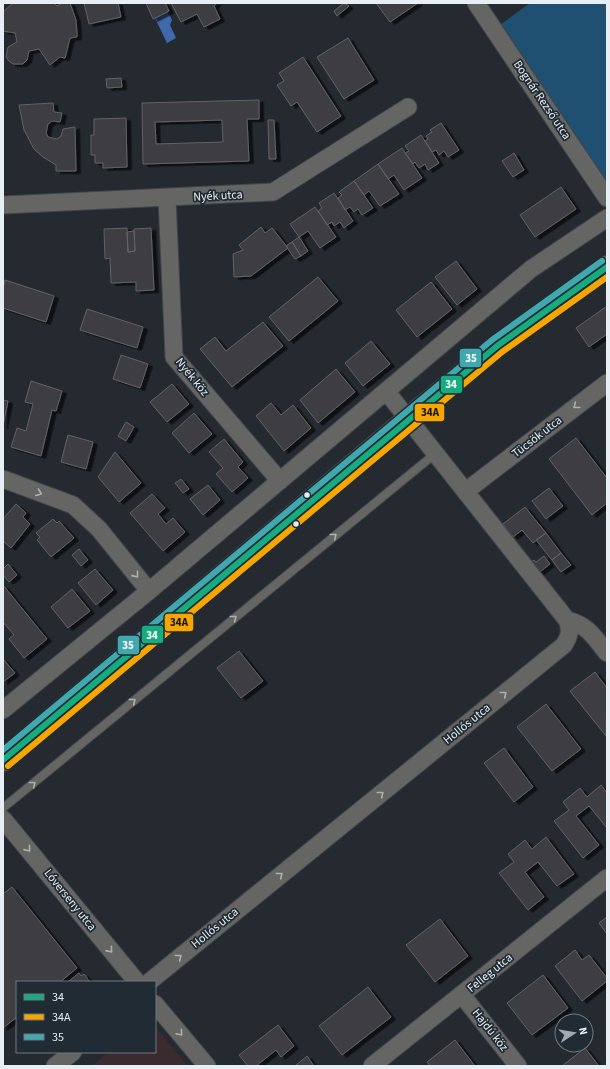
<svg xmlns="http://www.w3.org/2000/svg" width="610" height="1069" viewBox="0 0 610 1069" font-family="'Source Sans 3',sans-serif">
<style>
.education{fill:#3a2b2f}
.green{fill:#1f5072}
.water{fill:#4069ad}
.building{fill:#3e3e42;stroke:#626266;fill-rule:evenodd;filter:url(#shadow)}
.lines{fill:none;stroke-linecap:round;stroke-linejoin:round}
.lane-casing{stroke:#40464a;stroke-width:10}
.street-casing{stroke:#40464a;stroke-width:19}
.primary-casing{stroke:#40464a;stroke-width:24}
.lane{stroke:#656564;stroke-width:8}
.street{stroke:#656564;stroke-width:17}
.primary{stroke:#656666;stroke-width:22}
.bus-1-casing{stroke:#202b33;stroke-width:9}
.bus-2-casing{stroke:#202b33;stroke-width:9}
.bus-3-casing{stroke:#202b33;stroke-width:9}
.bus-1{stroke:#16ac80;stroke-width:6}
.bus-2{stroke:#f7a600;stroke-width:6}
.bus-3{stroke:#40a8af;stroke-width:6}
.oneway{stroke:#adb1b3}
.bus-dot{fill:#e8eff4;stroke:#202b33;stroke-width:1.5}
.labels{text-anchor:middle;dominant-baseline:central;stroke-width:3.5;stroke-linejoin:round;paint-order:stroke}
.street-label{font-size:12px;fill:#e8eff4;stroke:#202b33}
.line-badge{stroke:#202b33;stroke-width:1.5}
.badge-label{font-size:11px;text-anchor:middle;font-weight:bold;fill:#fff}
.pale-badge-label{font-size:11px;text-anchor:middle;font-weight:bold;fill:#111}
</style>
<defs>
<filter id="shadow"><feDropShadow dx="4.5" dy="2.5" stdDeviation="0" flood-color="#0009"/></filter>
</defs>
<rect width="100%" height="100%" fill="#242a2f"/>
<path class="education" d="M 155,1027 L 188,1066 L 92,1066 L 109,1052 L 155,1052 Z"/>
<path class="green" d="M 530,3 L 607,3 L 607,182 L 501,24 Z"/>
<path class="water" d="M 168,12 L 172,20 L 170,25 L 176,38 L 167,43 L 155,18 Z"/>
<path class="building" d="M 13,3 L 54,3 L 57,6 L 62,3 L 70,3 L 76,20 L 77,33 L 77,37 L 70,38 L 65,58 L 60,57 L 50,65 L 39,49 L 29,51 L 27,60 L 23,64 L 13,64 L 9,61 L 6,57 L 8,47 L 17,42 L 15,33 L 3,31 L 3,12 Z
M 84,3 L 118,3 L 121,17 L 89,24 Z
M 146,3 L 165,3 L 169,11 L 153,19 Z
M 171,3 L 217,3 L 214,6 L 220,19 L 204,27 L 197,14 L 181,22 Z
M 344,3 L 349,6 L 337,16 L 334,11 Z
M 376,3 L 418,3 L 390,22 Z
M 348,38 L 374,80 L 344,99 L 317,57 Z
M 303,57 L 341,116 L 317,132 L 297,102 L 291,106 L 277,85 L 284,81 L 279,73 Z
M 121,78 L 122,87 L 107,88 L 106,79 Z
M 259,100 L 259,119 L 247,119 L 249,161 L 143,164 L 142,103 ZM 222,120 L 223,142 L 156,144 L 155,122 Z
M 53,103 L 54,112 L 62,113 L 60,122 L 52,121 L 48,124 L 46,133 L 48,137 L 57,139 L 61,136 L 63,129 L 75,127 L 76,171 L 56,171 L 56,165 L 43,157 L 34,149 L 24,130 L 19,105 Z
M 126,118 L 127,167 L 103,168 L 103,163 L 95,163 L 95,155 L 91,155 L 91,135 L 94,135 L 94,119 Z
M 268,120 L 274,120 L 276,159 L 269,159 Z
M 441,123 L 459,150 L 448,157 L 444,151 L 439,155 L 436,150 L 432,152 L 425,141 L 428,139 L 426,136 L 432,132 L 430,130 Z
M 421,135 L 439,163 L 428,170 L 425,164 L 419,168 L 415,162 L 413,164 L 405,153 L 409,151 L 405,146 Z
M 402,148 L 422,178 L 404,190 L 394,175 L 388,179 L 378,164 Z
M 514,153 L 524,170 L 513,177 L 502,161 Z
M 378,164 L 399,194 L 380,206 L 369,191 L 364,195 L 354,181 Z
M 354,181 L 373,208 L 362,215 L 358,209 L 354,212 L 350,207 L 345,210 L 338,198 L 342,195 L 339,192 Z
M 561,187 L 576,209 L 535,237 L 520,215 Z
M 334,193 L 353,221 L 344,228 L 340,222 L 334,226 L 332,222 L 327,225 L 318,211 L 322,208 L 319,203 Z
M 315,207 L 336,237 L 320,248 L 308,231 L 299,237 L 290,224 Z
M 261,227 L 265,233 L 272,228 L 288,248 L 251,276 L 234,277 L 233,254 L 243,250 L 239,245 Z
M 127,228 L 128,252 L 135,251 L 134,229 L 151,228 L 154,290 L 136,291 L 136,282 L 111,283 L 110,258 L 105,259 L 104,229 Z
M 134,231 L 135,251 L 128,252 L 127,232 Z
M 299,237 L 308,251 L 301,256 L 292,242 Z
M 292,242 L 301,256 L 295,259 L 286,246 Z
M 456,261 L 477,289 L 457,305 L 435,277 Z
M 318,277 L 338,301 L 289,341 L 269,317 Z
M 5,280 L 54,296 L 46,322 L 3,308 L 3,288 Z
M 431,282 L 452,309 L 417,337 L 396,310 Z
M 607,306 L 607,334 L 589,347 L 576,328 Z
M 87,309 L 143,327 L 137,348 L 80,330 Z
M 263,322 L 283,346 L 232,387 L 200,349 L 215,337 L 226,351 Z
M 371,341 L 390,364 L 363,386 L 345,363 Z
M 121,355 L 148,364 L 140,388 L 113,379 Z
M 336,369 L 355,392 L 318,423 L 300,400 Z
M 31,381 L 62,391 L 56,411 L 52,410 L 41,456 L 11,447 L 17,428 L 26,431 L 33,404 L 25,402 Z
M 172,384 L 189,404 L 167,422 L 150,402 Z
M 3,400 L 8,401 L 3,426 Z
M 271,403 L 281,415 L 293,405 L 311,428 L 284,451 L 256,416 Z
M 194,413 L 212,434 L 189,453 L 172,433 Z
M 126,422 L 134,427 L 126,441 L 118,436 Z
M 68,435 L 93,442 L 86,469 L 61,462 Z
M 576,438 L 607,478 L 607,503 L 592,515 L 549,459 Z
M 224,439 L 243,462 L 238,467 L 248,478 L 232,492 L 216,474 L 223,468 L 209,452 Z
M 115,452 L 141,483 L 119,502 L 98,477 Z
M 181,479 L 189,489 L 183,493 L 175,483 Z
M 208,485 L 220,500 L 203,515 L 190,499 Z
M 549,488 L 563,506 L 546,519 L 532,501 Z
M 152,494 L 165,508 L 158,514 L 166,524 L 173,518 L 185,532 L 163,551 L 130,513 Z
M 16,504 L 26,513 L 23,517 L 30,524 L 11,548 L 3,541 L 3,519 Z
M 525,507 L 546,533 L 533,543 L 522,530 L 513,537 L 503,524 Z
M 53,519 L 57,523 L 59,521 L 74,538 L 51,557 L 37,540 L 40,537 L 36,533 Z
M 546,533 L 561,553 L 552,560 L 536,540 Z
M 79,549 L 88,560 L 81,566 L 72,555 Z
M 561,553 L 571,565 L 561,572 L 552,560 Z
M 544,556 L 550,564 L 536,575 L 529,564 L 534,560 L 536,562 Z
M 8,564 L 17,575 L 9,582 L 3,575 L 3,569 Z
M 95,569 L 113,590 L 96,605 L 78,583 Z
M 3,585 L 47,639 L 24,658 L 9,639 L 14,635 L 3,622 Z
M 72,589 L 90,611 L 68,628 L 51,607 Z
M 239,651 L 263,681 L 241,698 L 217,668 Z
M 3,659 L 15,673 L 3,682 Z
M 595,672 L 607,688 L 606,736 L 570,691 Z
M 546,704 L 581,749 L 552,771 L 517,727 Z
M 504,748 L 533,787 L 514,802 L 484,763 Z
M 601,785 L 607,793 L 607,828 L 589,806 L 576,816 L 599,845 L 583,858 L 554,821 L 569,810 L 563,802 L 580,788 L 587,797 Z
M 546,837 L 574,874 L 557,886 L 538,862 L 525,872 L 544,897 L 528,910 L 499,873 L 514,862 L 508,854 L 525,840 L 532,849 Z
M 12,887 L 77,968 L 60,982 L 17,982 L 17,1017 L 3,1028 L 3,894 Z
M 607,917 L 607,934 L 599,923 Z
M 440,919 L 468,956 L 435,982 L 406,945 Z
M 575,950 L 582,960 L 589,955 L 607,978 L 607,981 L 582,1001 L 555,966 Z
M 79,973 L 81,976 L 84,974 L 90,982 L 68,982 Z
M 543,975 L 568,1008 L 532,1035 L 507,1003 Z
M 368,987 L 391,1017 L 342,1055 L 319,1026 Z
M 278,1025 L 294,1046 L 281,1057 L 276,1050 L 256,1066 L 248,1066 L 239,1055 Z
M 455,1040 L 475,1066 L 430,1066 L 427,1062 Z
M 585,1048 L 599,1066 L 562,1066 Z
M 307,1056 L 314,1066 L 295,1066 Z"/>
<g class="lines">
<g class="lane-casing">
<path id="lane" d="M 3,808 L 436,453"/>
</g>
<g class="street-casing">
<path id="street" d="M 476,3 L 607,198
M 167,198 L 174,357 L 280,481
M 3,205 L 273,192 L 408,107
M 3,479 L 73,505 L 99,529 L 149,591
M 466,491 L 607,383
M 567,620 C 588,625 594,637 607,653
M 3,710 L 149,591 L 531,269 L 607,218
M 3,819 L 137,982
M 149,982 L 564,645 C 570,635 571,630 567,620 L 386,391
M 462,995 L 518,1066
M 155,1004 L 207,1066
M 55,1066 L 73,1052
M 372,1066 L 607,878"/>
</g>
<g class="primary-casing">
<path id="primary" d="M 3,760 L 408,419 L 497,346 L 607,267"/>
</g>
<use href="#lane" class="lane"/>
<use href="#street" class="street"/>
<use href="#primary" class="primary"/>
<g class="bus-1-casing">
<path id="bus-1" d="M 3,760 L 497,346 L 607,267"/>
</g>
<g class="bus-2-casing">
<path id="bus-2" d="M 8,766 L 502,352 L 607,277"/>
</g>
<g class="bus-3-casing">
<path id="bus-3" d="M 3,750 L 492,340 L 602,261"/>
</g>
<use href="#bus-1" class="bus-1"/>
<use href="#bus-2" class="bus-2"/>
<use href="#bus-3" class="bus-3"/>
</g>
<defs><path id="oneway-chevron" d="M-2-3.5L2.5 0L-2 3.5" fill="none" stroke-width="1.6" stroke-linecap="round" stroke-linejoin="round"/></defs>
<g class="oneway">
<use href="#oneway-chevron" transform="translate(576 406) rotate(142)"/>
<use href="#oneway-chevron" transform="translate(39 493) rotate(21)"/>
<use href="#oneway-chevron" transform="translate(334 536) rotate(-39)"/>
<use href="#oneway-chevron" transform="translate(136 575) rotate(51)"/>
<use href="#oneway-chevron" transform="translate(234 618) rotate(-39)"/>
<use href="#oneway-chevron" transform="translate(504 694) rotate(-39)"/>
<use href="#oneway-chevron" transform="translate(133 701) rotate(-39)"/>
<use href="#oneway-chevron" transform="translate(33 784) rotate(-39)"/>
<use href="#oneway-chevron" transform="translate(381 794) rotate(-39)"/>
<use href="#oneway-chevron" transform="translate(28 849) rotate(51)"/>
<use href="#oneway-chevron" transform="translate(280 875) rotate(-39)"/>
<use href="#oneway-chevron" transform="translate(110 950) rotate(51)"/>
<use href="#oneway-chevron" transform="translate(179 957) rotate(-39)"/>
<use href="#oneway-chevron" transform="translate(180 1033) rotate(50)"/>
</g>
<g class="bus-dot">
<circle cx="307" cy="495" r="3.5"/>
<circle cx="296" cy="524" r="3.5"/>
</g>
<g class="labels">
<g class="street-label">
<text transform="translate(542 100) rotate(56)">Bognár Rezső utca</text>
<text transform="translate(218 196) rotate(-3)">Nyék utca</text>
<text transform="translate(192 377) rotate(51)">Nyék köz</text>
<text transform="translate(537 437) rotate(-38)">Tücsök utca</text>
<text transform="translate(467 724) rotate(-39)">Hollós utca</text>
<text transform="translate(70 900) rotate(51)">Lóverseny utca</text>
<text transform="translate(215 928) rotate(-39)">Hollós utca</text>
<text transform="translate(490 973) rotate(-39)">Felleg utca</text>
<text transform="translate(490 1030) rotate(52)">Hajdú köz</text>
</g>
</g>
<g class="line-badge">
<rect x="459" y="348" width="23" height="20" rx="4" fill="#40a8af"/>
<rect x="440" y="375" width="23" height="19" rx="4" fill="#16ac80"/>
<rect x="414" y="403" width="31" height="19" rx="4" fill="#f7a600"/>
<rect x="164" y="613" width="30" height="19" rx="4" fill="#f7a600"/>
<rect x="141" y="625" width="23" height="19" rx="4" fill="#16ac80"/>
<rect x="117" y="635" width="23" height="20" rx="4" fill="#40a8af"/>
</g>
<g class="badge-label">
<text x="471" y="362">35</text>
<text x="451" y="388">34</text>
<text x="152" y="639">34</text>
<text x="128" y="649">35</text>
</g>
<g class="pale-badge-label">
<text x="430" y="416">34A</text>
<text x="179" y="626">34A</text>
</g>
<rect width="610" height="1069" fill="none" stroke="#e8eff4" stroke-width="8"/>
<rect x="16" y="981" width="140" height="72" fill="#202b33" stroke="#707980"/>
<rect x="24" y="994" width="20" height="6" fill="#16ac80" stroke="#707980"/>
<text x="52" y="1001" font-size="12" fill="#e8eff4">34</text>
<rect x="24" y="1014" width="20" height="6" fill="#f7a600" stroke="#707980"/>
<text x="52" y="1021" font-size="12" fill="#e8eff4">34A</text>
<rect x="24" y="1034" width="20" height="6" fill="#40a8af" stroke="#707980"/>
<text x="52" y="1041" font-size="12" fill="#e8eff4">35</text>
<g transform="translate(574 1033) rotate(78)"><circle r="19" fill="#202b33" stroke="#707980"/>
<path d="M0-3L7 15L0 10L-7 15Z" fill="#a3aaaf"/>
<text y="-6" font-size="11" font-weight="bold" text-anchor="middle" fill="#e8eff4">N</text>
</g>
</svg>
